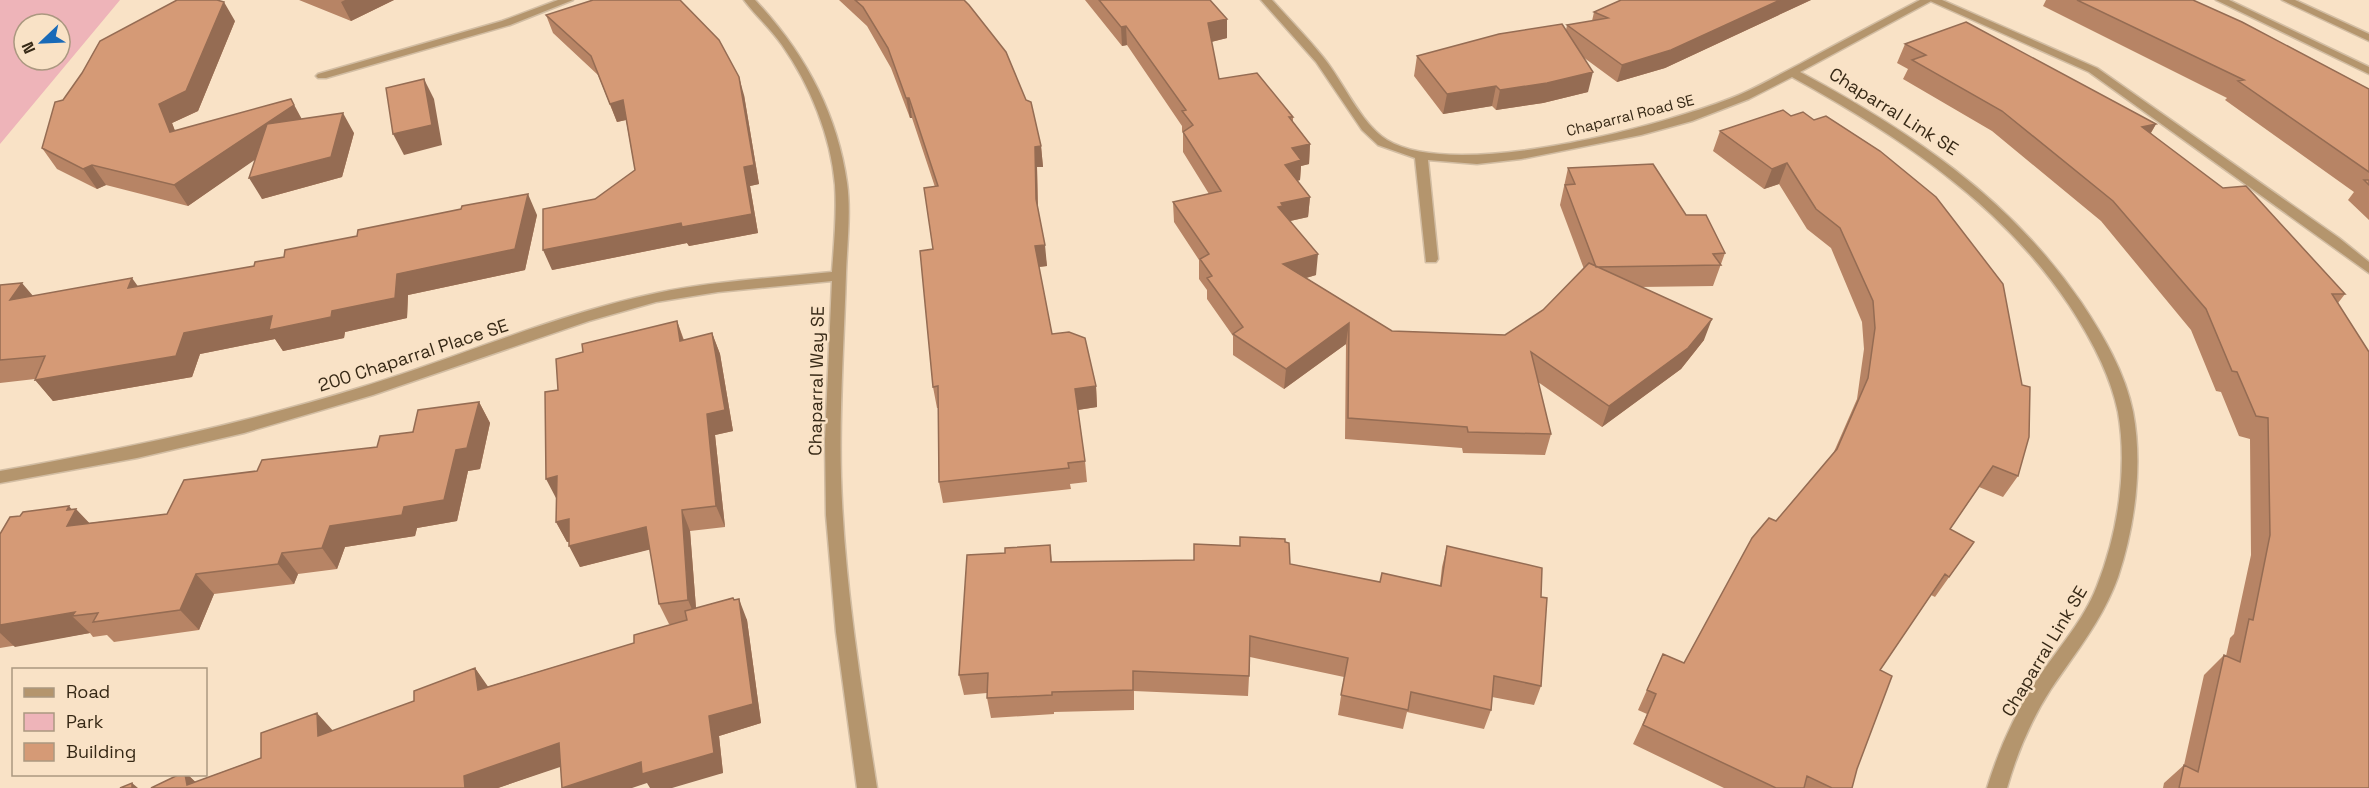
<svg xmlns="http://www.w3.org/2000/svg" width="2369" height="788" viewBox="0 0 2369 788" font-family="'Space Grotesk',sans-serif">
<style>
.green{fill:#eeb4b9;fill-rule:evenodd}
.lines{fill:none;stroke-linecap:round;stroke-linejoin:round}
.service-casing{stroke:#d2bda3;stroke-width:3}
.minor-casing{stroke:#d2bda3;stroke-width:3}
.tertiary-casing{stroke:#d2bda3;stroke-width:3}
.service{fill:#b4956d;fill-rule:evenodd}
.minor{fill:#b4956d;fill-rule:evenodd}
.tertiary{fill:#b4956d;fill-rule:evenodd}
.wall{fill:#b78465}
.shaded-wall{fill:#956c53}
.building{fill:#d59a76;stroke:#956c53;stroke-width:1.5}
.labels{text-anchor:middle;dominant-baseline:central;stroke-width:5;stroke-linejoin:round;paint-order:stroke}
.far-street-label{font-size:15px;fill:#372916;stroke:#f9e2c6}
.street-label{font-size:18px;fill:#372916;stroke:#f9e2c6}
</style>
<rect width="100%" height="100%" fill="#f9e2c6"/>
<path class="green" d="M 0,0 L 120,0 L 0,144 ZM 24,24 L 60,24 L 60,60 L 24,60 Z"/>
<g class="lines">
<g class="service-casing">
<path id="service" d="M 1928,0 L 1942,0 L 2097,68 L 2339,238 L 2369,262 L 2369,273 L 2089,72 Z"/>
</g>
<g class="minor-casing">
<path id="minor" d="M 558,0 L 573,0 L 510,25 L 326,78 L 318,78 L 316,76 L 318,74 L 502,21 Z
M 744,0 L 755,0 C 804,52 837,112 847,183 C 851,212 847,244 846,273 C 844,341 839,410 841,477 C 844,582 861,685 877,788 L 857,788 L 836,632 L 826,515 L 825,440 L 832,281 L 718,292 L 656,302 L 589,321 L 373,395 L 244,433 L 137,458 L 0,483 L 0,471 C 123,449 243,424 362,387 C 460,357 556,314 657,293 C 714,281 774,278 832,272 C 834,244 837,214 835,185 C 831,136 810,85 782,45 C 771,29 756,16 744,0 Z
M 1261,0 L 1272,0 C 1289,19 1307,37 1323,57 C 1343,81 1360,123 1387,140 C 1456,182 1667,125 1739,95 C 1760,86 1780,74 1800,64 C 1840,42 1880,21 1920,0 L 1933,0 L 1800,72 C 1911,132 2008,196 2081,302 C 2103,335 2125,372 2133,412 C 2143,465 2135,526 2118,577 C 2103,619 2076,652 2051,689 C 2031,720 2017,753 2007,788 L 1987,788 C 1999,749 2016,711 2039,677 C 2059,647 2084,620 2097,586 C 2118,533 2128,468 2118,412 C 2110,373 2090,337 2069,305 C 2000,202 1899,136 1792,77 L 1749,99 L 1692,121 L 1641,135 L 1521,159 L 1477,164 L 1428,160 L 1438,259 L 1436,262 L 1426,262 L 1415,158 L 1378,145 L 1362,130 L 1316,62 Z"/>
</g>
<g class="tertiary-casing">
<path id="tertiary" d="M 2216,0 L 2229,0 L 2369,67 L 2369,74 Z
M 2282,0 L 2295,0 L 2369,34 L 2369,41 Z"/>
</g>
<use href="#service" class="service"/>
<use href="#minor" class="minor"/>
<use href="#tertiary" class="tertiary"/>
</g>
<path class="wall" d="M 299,0 L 394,0 L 351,21 Z
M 839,0 L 964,0 L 1041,146 L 1043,167 L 1037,167 L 1038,208 L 1047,266 L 1039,267 L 1052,334 L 1096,386 L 1097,407 L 1078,410 L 1085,461 L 1087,482 L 1070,484 L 1071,489 L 943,503 L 939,482 L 938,408 L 937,408 L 933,387 L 933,249 L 935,187 L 912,118 L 910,118 L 891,68 L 867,26 Z
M 1085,0 L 1210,0 L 1227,38 L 1211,42 L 1219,79 L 1293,117 L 1293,122 L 1310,144 L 1309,164 L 1301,166 L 1300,180 L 1297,181 L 1310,197 L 1308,217 L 1290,221 L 1316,275 L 1306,278 L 1392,331 L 1505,335 L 1543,310 L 1584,269 L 1560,205 L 1568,168 L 1686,215 L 1725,253 L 1713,286 L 1640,287 L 1704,340 L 1681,369 L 1602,427 L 1538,382 L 1551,434 L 1545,455 L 1463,453 L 1462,448 L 1345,439 L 1346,344 L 1284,389 L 1233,355 L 1233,336 L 1207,299 L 1207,290 L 1199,279 L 1199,260 L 1174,222 L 1173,202 L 1209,194 L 1183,152 L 1183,132 L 1182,131 L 1182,126 L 1127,45 L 1122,46 Z
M 1621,0 L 1811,0 L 1665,68 L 1617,82 L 1583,57 L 1588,92 L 1543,103 L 1496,110 L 1492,106 L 1443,114 L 1414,76 L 1417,56 L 1566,30 L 1567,25 L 1592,21 L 1594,12 Z
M 2046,0 L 2193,0 L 2369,89 L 2369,220 L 2348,200 L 2354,192 L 2225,100 L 2227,98 L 2043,6 Z
M 546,15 L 744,95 L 759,184 L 750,186 L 758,233 L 689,246 L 687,243 L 552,270 L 635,170 L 626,120 L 617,122 L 598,75 L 553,33 Z
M 235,21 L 198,111 L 172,123 L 175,131 L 302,119 L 354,133 L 342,177 L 262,199 L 255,159 L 188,206 L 106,185 L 97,189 L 57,169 L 42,148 L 63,100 Z
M 1905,44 L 2156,124 L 2151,133 L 2345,294 L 2338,303 L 2369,788 L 2163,788 L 2164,783 L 2184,765 L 2204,675 L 2224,655 L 2226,656 L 2230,638 L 2234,634 L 2251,555 L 2250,439 L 2239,436 L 2221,392 L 2216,391 L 2191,330 L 2101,221 L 1992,131 L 1903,79 L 1908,69 L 1897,63 Z
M 1783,110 L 2018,476 L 2003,497 L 1979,487 L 1950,529 L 1974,542 L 1935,597 L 1931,595 L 1880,670 L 1852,788 L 1724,788 L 1633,744 L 1647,714 L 1638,710 L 1663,654 L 1684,663 L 1776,521 L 1833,454 L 1857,399 L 1864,349 L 1862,322 L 1831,248 L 1807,229 L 1779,184 L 1764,189 L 1713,151 L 1720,131 Z
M 537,215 L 525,270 L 408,295 L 407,318 L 345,332 L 344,338 L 283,351 L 275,339 L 200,354 L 192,377 L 53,401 L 35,379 L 0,383 L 0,285 L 33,296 L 138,287 L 254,266 L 357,236 Z
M 677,321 L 684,340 L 712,333 L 720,354 L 733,431 L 715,435 L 725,527 L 690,531 L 696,608 L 734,600 L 747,620 L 761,723 L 719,736 L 723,773 L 647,783 L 560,766 L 498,788 L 151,788 L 180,774 L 187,774 L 195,782 L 414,701 L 475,668 L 487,687 L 634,643 L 675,624 L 669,624 L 659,604 L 650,549 L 580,567 L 569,542 L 567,542 L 556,522 L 558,390 L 583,352 Z
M 479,402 L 490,423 L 480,469 L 468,471 L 457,521 L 417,528 L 415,536 L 345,547 L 337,569 L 298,574 L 294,584 L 214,594 L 199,630 L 114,642 L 107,635 L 93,637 L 90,633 L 0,648 L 0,534 L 72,510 L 89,523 L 167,514 L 257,471 L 377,447 Z
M 1050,545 L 1052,562 L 1290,564 L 1380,582 L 1440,585 L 1442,567 L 1447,546 L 1541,597 L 1541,686 L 1534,705 L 1492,697 L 1491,710 L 1484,729 L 1407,712 L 1403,729 L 1338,715 L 1344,677 L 1250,657 L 1248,696 L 1134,691 L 1134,710 L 1054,712 L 1054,714 L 991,718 L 987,698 L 987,693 L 964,695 L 959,675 L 1005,553 Z"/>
<path class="shaded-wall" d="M 345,0 L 394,0 L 351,21 L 341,2 Z
M 1780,0 L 1811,0 L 1665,68 L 1617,82 L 1622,65 Z
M 224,2 L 235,21 L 198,111 L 172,123 L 183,152 L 170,132 L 159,104 Z
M 1227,19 L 1227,38 L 1207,43 L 1208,23 Z
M 1126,26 L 1127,45 L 1122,46 L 1121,27 Z
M 1593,72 L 1588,92 L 1543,103 L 1496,110 L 1500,90 Z
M 739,77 L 744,95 L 759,184 L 750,186 L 758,233 L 689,246 L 687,243 L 552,270 L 543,250 L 744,167 Z
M 424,79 L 434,99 L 442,145 L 404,155 L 393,134 Z
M 1496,86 L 1492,106 L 1443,114 L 1447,94 Z
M 906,98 L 909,98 L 912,118 L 910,118 Z
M 291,99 L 305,125 L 188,206 L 174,185 Z
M 623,100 L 630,119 L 617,122 L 610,104 Z
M 343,113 L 354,133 L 342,177 L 262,199 L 249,178 Z
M 2156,124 L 2144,144 L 2142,127 Z
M 1310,144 L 1309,164 L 1301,166 L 1300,180 L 1283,185 L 1285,165 L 1292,148 Z
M 1041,146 L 1043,167 L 1037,167 L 1038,219 L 1036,199 L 1035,147 Z
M 1787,163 L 1779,184 L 1764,189 L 1772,169 Z
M 92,165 L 106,185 L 97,189 L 83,169 Z
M 528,194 L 537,215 L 525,270 L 408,295 L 407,318 L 345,332 L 344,338 L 283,351 L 275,339 L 200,354 L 192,377 L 53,401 L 35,380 L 184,333 L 272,316 L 332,311 L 397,274 Z
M 1310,197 L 1308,217 L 1281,223 L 1278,207 L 1281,203 Z
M 1045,245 L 1047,266 L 1038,267 L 1035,246 Z
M 1318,254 L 1316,275 L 1282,285 L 1283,264 Z
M 132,278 L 147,299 L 128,288 Z
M 22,283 L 39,303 L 10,300 Z
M 1712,319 L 1704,340 L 1681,369 L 1602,427 L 1609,406 Z
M 677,321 L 684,342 L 680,341 Z
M 1349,323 L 1346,344 L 1284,389 L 1286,369 Z
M 712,333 L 720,354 L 733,431 L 715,435 L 725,527 L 716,506 L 707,414 Z
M 1096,386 L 1097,407 L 1077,410 L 1075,389 Z
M 479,402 L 490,423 L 480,469 L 468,471 L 457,521 L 417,528 L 415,536 L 345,547 L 337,569 L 322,548 L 330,526 L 404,507 L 456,450 Z
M 557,476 L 557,500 L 546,479 Z
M 69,506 L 74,512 L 76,509 L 96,530 L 67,526 L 67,510 Z
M 682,510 L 690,531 L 697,621 L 688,600 Z
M 569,519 L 580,540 L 567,542 L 556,522 Z
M 646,527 L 656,548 L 580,567 L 569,546 Z
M 282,553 L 298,574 L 294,584 L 278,564 Z
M 196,574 L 214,594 L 199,630 L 180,610 Z
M 739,599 L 747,620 L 761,723 L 719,736 L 723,773 L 672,788 L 650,788 L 647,783 L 632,788 L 562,788 L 709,716 L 741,617 Z
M 75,612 L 72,616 L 90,633 L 15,647 L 0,633 L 0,625 Z
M 475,668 L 489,688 L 478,690 Z
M 317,713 L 335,733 L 318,736 Z
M 559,743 L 572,763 L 498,788 L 465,788 L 464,776 Z
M 185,774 L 187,774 L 202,788 L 187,785 Z
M 132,783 L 138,788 L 132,788 Z"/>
<path class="building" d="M 177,0 L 217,0 L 224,2 L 186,91 L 159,104 L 170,132 L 291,99 L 294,105 L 174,185 L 92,165 L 83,169 L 42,148 L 55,102 L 63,100 L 82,73 L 100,41 Z
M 593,0 L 680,0 L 719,40 L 739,77 L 754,165 L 744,167 L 752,214 L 682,227 L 681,223 L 543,250 L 543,209 L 595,199 L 635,170 L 623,100 L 610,104 L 591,56 L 546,15 Z
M 855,0 L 964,0 L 969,5 L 1006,52 L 1026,100 L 1031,102 L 1041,146 L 1035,147 L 1036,199 L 1045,245 L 1035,246 L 1052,334 L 1069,332 L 1085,338 L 1096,386 L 1075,389 L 1085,461 L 1068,463 L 1069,468 L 939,482 L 938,386 L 933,387 L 920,251 L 933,249 L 924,188 L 938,186 L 909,98 L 906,98 L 888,48 L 863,7 Z
M 1099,0 L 1210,0 L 1227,19 L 1208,23 L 1219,79 L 1257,73 L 1293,117 L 1289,117 L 1310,144 L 1292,148 L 1301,160 L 1285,165 L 1310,197 L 1281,203 L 1283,206 L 1278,207 L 1318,254 L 1283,264 L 1392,331 L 1505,335 L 1543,310 L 1589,263 L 1712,319 L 1688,348 L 1609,406 L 1531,352 L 1551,434 L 1468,432 L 1467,427 L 1348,418 L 1349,323 L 1286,369 L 1233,334 L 1243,327 L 1207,278 L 1212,276 L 1200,259 L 1209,254 L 1173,202 L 1221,191 L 1183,132 L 1193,125 L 1182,111 L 1186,110 L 1126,26 L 1121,27 Z
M 1621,0 L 1780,0 L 1671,50 L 1622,65 L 1567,25 L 1608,18 L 1594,12 Z
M 2077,0 L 2193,0 L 2242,22 L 2369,89 L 2369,172 L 2238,81 L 2244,80 Z
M 1966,22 L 2156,124 L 2142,127 L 2223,188 L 2246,186 L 2345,294 L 2332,294 L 2369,352 L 2369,788 L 2179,788 L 2184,765 L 2198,772 L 2224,655 L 2240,662 L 2249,619 L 2253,620 L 2270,535 L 2268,418 L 2256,416 L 2237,372 L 2232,371 L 2206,309 L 2113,201 L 2002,111 L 1912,60 L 1926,55 L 1905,44 Z
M 1562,24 L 1593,72 L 1547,83 L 1500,90 L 1496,86 L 1447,94 L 1417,56 L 1499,34 Z
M 424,79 L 432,125 L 393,134 L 386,88 Z
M 1783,110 L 1791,116 L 1803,112 L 1814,120 L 1826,116 L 1880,151 L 1936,197 L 2003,284 L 2022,385 L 2030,387 L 2029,437 L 2018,476 L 1993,466 L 1950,529 L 1974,542 L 1949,577 L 1945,574 L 1880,670 L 1892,676 L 1857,769 L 1852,788 L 1832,788 L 1807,776 L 1804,788 L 1776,788 L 1643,725 L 1656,694 L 1647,690 L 1663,654 L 1684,663 L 1752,538 L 1769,518 L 1776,521 L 1837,449 L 1868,378 L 1875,328 L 1873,301 L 1840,228 L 1816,209 L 1787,163 L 1772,169 L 1720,131 Z
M 343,113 L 331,157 L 249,178 L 267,124 Z
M 1653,164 L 1686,215 L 1706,215 L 1725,253 L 1713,254 L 1721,265 L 1596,267 L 1565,185 L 1575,184 L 1568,168 Z
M 2364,180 L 2369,180 L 2369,185 Z
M 528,194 L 515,249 L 397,274 L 395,298 L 332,311 L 331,317 L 269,330 L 272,316 L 184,333 L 176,356 L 35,380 L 45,356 L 0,360 L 0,285 L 22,283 L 10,300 L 132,278 L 128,288 L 254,266 L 255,262 L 284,257 L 285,250 L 357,236 L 358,230 L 461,209 L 462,206 Z
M 677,321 L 680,341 L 712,333 L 725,410 L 707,414 L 716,506 L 682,510 L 688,600 L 659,604 L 646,527 L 569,546 L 569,519 L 556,522 L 557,476 L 546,479 L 545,392 L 558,390 L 556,359 L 583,352 L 582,344 Z
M 479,402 L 467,448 L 456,450 L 444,500 L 404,507 L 402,515 L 330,526 L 322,548 L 282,553 L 278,564 L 196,574 L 180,610 L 93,622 L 98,613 L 72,616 L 75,612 L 0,625 L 0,534 L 10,517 L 20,516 L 23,512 L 69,506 L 67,510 L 76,509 L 67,526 L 167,514 L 184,480 L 257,471 L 262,460 L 377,447 L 380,436 L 413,432 L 418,410 Z
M 1240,537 L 1285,539 L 1285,542 L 1289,543 L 1290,564 L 1380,582 L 1382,573 L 1441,586 L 1447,546 L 1542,568 L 1541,597 L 1547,598 L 1541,686 L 1494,676 L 1491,710 L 1411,692 L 1408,710 L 1341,695 L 1348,658 L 1250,636 L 1249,676 L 1133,671 L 1133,690 L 1052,692 L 1052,695 L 987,698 L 988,673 L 959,675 L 967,555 L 1005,553 L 1005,548 L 1050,545 L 1051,562 L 1194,560 L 1194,544 L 1240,546 Z
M 733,598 L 734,600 L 739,599 L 753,704 L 709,716 L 714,753 L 642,774 L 641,762 L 562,788 L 559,743 L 464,776 L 465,788 L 151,788 L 180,774 L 185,774 L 187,785 L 261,758 L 261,733 L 317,713 L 318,736 L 414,701 L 414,691 L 475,668 L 478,690 L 634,643 L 634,635 L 687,620 L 685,611 Z
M 132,783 L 132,788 L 120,788 Z"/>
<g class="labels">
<g class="far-street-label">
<text transform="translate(1630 115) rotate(-14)">Chaparral Road SE</text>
</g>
<g class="street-label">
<text transform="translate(1894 111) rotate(32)">Chaparral Link SE</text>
<text transform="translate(413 355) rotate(-18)">200 Chaparral Place SE</text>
<text transform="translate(816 381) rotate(-89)">Chaparral Way SE</text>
<text transform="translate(2044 651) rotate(-59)">Chaparral Link SE</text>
</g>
</g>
<rect x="12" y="668" width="195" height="108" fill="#f9e2c6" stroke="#ab9880" stroke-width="1.5"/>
<rect x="24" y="688" width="30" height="9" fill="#b4956d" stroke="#ab9880" stroke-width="1.5"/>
<text x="66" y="698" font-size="18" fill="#372916">Road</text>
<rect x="24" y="713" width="30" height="18" fill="#eeb4b9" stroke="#ab9880" stroke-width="1.5"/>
<text x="66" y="728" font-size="18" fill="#372916">Park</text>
<rect x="24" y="743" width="30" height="18" fill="#d59a76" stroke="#ab9880" stroke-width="1.5"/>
<text x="66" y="758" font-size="18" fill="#372916">Building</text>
<g transform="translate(42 42) rotate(247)"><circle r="28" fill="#f9e2c6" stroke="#ab9880" stroke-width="1.5"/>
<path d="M0-4.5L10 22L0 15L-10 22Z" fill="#196ab8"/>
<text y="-9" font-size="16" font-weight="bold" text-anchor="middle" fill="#372916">N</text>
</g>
</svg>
